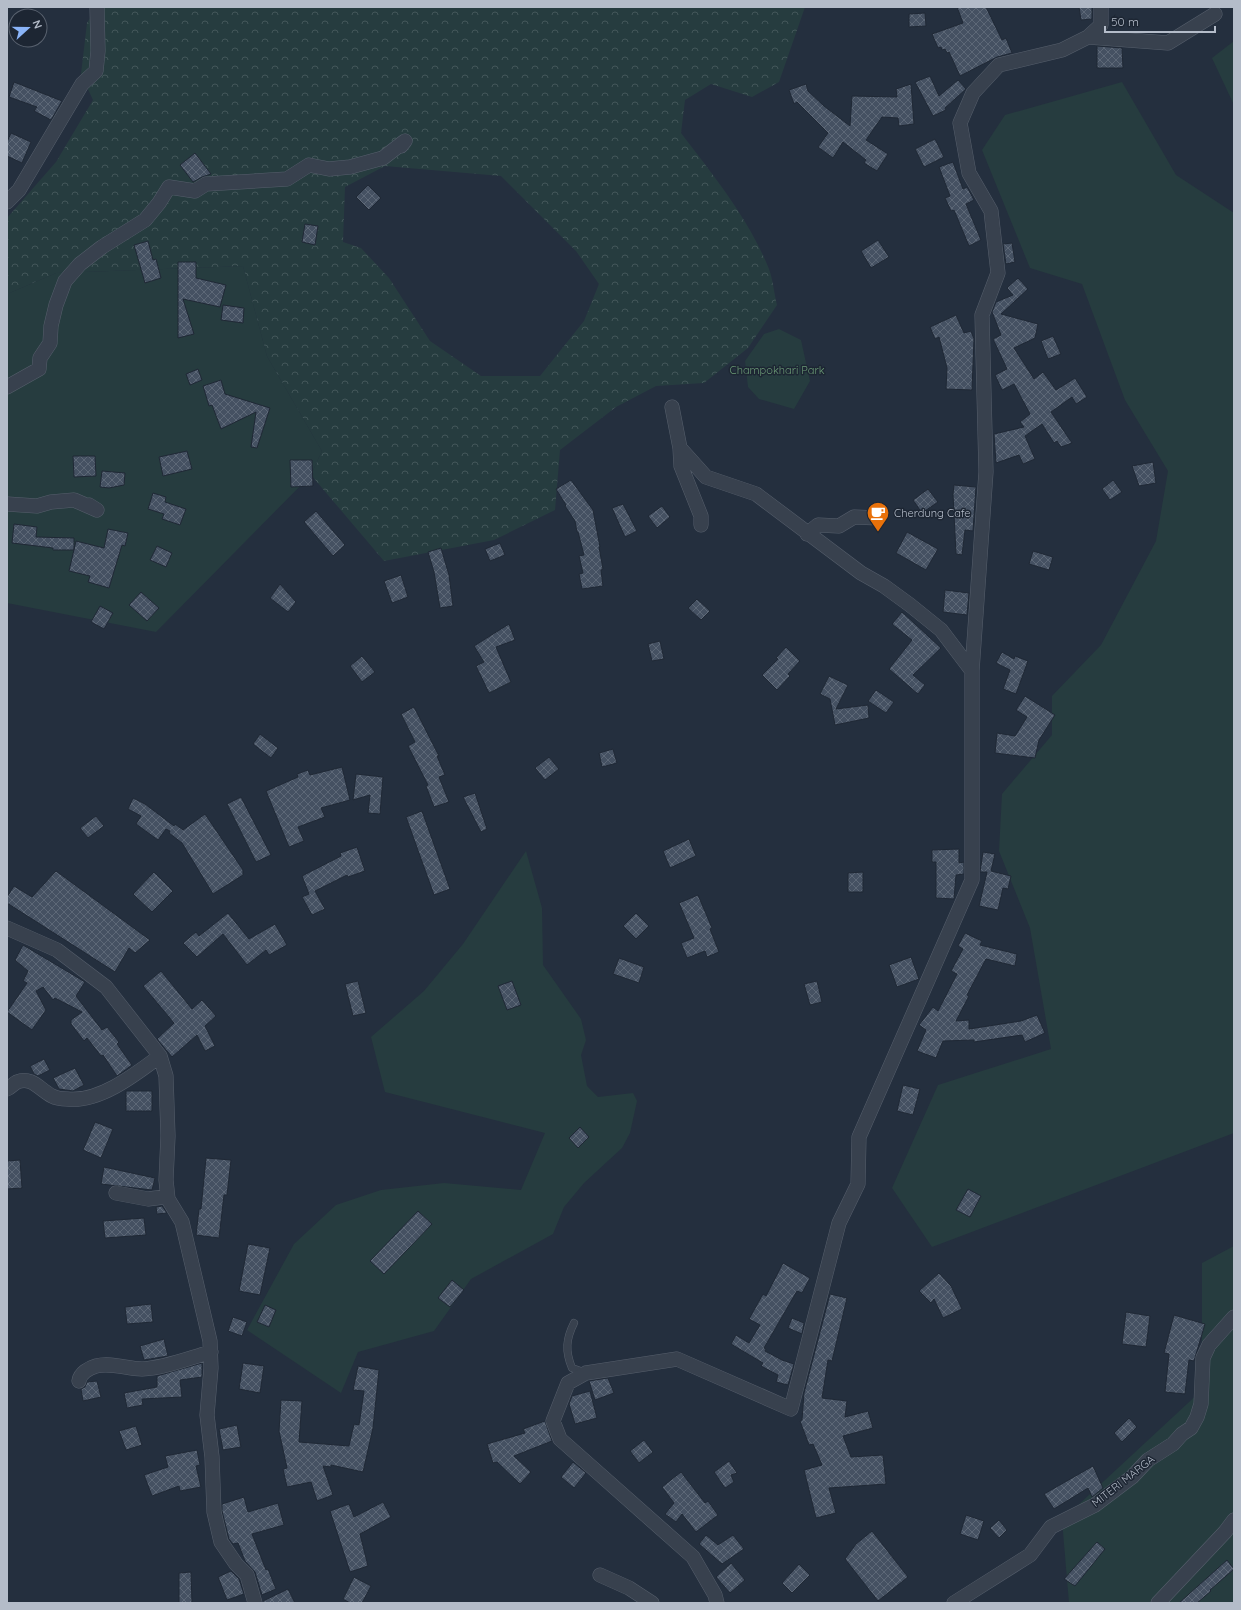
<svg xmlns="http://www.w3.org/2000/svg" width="1241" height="1610" viewBox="0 0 1241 1610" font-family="Quicksand,sans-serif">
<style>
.green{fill:#263c3f}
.forest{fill:url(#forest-crowns);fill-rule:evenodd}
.building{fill:url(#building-cross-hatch);stroke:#1f2835}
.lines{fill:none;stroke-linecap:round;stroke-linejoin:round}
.service-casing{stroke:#565f6c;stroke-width:8}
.minor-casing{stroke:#565f6c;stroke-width:15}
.service{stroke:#38414e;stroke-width:7}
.minor{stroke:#38414e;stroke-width:14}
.labels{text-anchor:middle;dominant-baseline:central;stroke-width:3;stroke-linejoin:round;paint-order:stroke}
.park-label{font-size:11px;fill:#6b9a76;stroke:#1d2633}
.poi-label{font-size:11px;fill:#b4bcc9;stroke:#1d2633;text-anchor:start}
.street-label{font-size:11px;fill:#b4bcc9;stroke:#1d2633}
</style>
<defs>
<pattern id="forest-crowns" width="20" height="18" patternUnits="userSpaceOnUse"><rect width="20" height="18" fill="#263c3f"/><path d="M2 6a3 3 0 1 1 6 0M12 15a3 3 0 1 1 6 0" fill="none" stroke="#435659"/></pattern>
<pattern id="building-cross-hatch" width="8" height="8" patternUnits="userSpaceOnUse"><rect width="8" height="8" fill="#455162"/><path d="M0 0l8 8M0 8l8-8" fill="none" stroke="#5d6877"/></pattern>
</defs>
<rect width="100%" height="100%" fill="#242f3e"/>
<path class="green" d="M 1234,41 L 1234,105 L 1212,58 Z
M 1122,82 L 1176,175 L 1234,213 L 1234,1133 L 932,1247 L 892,1188 L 938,1085 L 1051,1049 L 1030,928 L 999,851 L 1002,794 L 1052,735 L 1052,696 L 1101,645 L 1156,541 L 1168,471 L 1125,400 L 1082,284 L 1030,268 L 982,150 L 1005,115 Z
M 243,266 L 267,356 L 322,451 L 311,475 L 156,632 L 7,603 L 7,294 L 56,273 Z
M 779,329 L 801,340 L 810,381 L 794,409 L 759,399 L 748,387 L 745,361 L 764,334 Z
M 526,851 L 542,908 L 543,965 L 581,1019 L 586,1040 L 581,1055 L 587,1086 L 598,1097 L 633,1093 L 637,1101 L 630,1133 L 622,1148 L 584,1183 L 564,1207 L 553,1234 L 471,1279 L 434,1331 L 358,1352 L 341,1393 L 247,1330 L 294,1244 L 336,1205 L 381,1190 L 444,1183 L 521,1190 L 545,1133 L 385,1092 L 371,1037 L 424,991 L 463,944 Z
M 1234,1246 L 1234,1603 L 1069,1603 L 1062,1520 L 1202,1390 L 1202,1263 Z"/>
<path class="forest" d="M 97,7 L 805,7 L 779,82 L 752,97 L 711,84 L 685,100 L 681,133 C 713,175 749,219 769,269 C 773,280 774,293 777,305 L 748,348 L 704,383 L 656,386 L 616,407 L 560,450 L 555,510 L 494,540 L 384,561 L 311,475 L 322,451 L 267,356 L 243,266 L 56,273 L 7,294 L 7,218 L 56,162 L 93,100 L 81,74 L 87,23 ZM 385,166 L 501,176 L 576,251 L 599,284 L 584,321 L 540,376 L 481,376 L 430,341 L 389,278 L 361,248 L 343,242 L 345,187 Z"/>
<path class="building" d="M 957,7 L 986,7 L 1002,40 L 1006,38 L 1012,53 L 997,57 L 960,76 L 949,52 L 947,53 L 945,49 L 942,50 L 941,47 L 938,48 L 932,34 L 963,23 Z
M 1079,7 L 1092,7 L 1092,19 L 1081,20 Z
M 925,13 L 926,26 L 909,27 L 909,14 Z
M 1097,46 L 1122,48 L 1123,68 L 1097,68 Z
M 930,76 L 939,96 L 958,80 L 966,89 L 945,108 L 946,110 L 933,116 L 915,82 Z
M 14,82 L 62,101 L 51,120 L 34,111 L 37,107 L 9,97 Z
M 806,84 L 808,91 L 824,106 L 850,126 L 852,96 L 897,97 L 896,89 L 911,84 L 914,124 L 899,126 L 898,118 L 882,117 L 866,140 L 888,154 L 877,171 L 864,163 L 866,160 L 843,142 L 833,158 L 818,147 L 828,133 L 797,102 L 794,104 L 789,90 Z
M 11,133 L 31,142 L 22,163 L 7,156 L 7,142 Z
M 935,139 L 944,157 L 924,167 L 915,149 Z
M 195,153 L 211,174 L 202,177 L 193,182 L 180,165 Z
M 953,162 L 963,189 L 967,187 L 974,200 L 966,204 L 981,240 L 969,246 L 954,210 L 951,211 L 945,198 L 950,196 L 939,167 Z
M 368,185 L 381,198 L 369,210 L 356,197 Z
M 305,224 L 318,226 L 315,245 L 302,242 Z
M 878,240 L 889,257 L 871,268 L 861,251 Z
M 148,241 L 153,260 L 156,259 L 161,278 L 145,283 L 134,245 Z
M 1012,243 L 1015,262 L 1006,264 L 1003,244 Z
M 178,262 L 196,262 L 196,278 L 226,285 L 220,307 L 183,299 L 194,334 L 178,338 Z
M 1018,278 L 1028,289 L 1001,314 L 1038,324 L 1035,338 L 1014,348 L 1034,379 L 1043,372 L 1056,390 L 1075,378 L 1087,397 L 1076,404 L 1072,397 L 1051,412 L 1072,443 L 1061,447 L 1057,441 L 1054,443 L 1042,424 L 1025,436 L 1035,459 L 1023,464 L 1019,455 L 996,463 L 994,434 L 1024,427 L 1020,422 L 1030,414 L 1014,384 L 1002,390 L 995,375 L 1007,369 L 993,339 L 1001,335 L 992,312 L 996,302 L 1013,295 L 1007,288 Z
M 223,305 L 244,308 L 243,323 L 221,320 Z
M 956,315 L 964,333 L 971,331 L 974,339 L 972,390 L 946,389 L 947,368 L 939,337 L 935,339 L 930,327 Z
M 1053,336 L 1061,354 L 1048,359 L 1041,341 Z
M 198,369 L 202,380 L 190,385 L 186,374 Z
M 221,380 L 225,394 L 270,408 L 257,448 L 251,447 L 256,412 L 221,429 L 212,405 L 209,406 L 203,386 Z
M 187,451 L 192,469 L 163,476 L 159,457 Z
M 73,456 L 95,456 L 96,476 L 74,477 Z
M 290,460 L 312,460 L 313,486 L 291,487 Z
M 1153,462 L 1156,483 L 1139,486 L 1132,466 Z
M 102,471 L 125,473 L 124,485 L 109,488 L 100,487 Z
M 571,480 L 593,510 L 600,547 L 599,547 L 603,569 L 601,570 L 603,586 L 582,589 L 579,574 L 583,573 L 579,556 L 584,555 L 578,532 L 577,532 L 575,521 L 565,506 L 566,505 L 556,489 Z
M 1113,480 L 1122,492 L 1110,500 L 1102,489 Z
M 954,485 L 976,487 L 973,531 L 965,530 L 962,555 L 956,554 L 953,494 Z
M 928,489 L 938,502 L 922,513 L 913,500 Z
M 153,493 L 166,497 L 165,502 L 186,509 L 180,525 L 162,519 L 164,514 L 148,509 Z
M 623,504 L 637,531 L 625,537 L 612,508 Z
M 662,506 L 670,517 L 657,528 L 648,516 Z
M 316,511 L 345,545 L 333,556 L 304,522 Z
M 14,524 L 37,527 L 36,537 L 74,538 L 74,550 L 53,550 L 53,548 L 12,543 Z
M 108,529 L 128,533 L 125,546 L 122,545 L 109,588 L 88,582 L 90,576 L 69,571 L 76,541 L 104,548 Z
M 907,532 L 938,549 L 926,570 L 896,553 Z
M 500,543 L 505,555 L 490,561 L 485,549 Z
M 157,546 L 172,553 L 166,567 L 150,560 Z
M 441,548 L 449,575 L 453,606 L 440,608 L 434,572 L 428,552 Z
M 1033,551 L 1053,557 L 1049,570 L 1029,564 Z
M 401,575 L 408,597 L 392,603 L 384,581 Z
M 280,584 L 296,602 L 288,612 L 270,598 Z
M 945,590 L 969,593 L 967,615 L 943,612 Z
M 141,592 L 159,608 L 147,621 L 129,605 Z
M 697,599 L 710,611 L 701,620 L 688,608 Z
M 100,606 L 113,613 L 104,629 L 91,622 Z
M 902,612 L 941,648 L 913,675 L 925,685 L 918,694 L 889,669 L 912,640 L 892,624 Z
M 509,624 L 515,640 L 496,647 L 511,682 L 489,693 L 476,666 L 484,662 L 474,646 Z
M 660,641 L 664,659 L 652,661 L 648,644 Z
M 786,647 L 800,661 L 788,674 L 790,676 L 777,690 L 762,675 L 778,659 L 776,658 Z
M 1002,652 L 1014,659 L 1015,656 L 1028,661 L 1016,694 L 1003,689 L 1010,670 L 996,663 Z
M 362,656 L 375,672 L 362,682 L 350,666 Z
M 829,676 L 848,685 L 836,709 L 868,705 L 869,718 L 835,725 L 830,699 L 820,694 Z
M 876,690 L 894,702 L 886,713 L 868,701 Z
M 1025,696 L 1055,715 L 1039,740 L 1035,758 L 995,753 L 997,733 L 1015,736 L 1027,717 L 1016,710 Z
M 414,707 L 439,756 L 437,756 L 445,775 L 439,777 L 449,802 L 434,807 L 426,786 L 428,785 L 408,746 L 415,742 L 401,714 Z
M 260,734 L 278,748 L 271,758 L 253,744 Z
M 613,749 L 617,763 L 602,767 L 599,753 Z
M 549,757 L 559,769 L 545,780 L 535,768 Z
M 342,767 L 350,800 L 321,808 L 325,817 L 298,827 L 304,841 L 289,847 L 266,791 L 298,777 L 297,774 L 308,770 L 310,775 Z
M 356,774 L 383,777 L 380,814 L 368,813 L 370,795 L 353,800 Z
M 475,793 L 487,829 L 481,832 L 463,797 Z
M 241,797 L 271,855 L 256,862 L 227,804 Z
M 133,798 L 145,804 L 174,826 L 175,824 L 183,830 L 205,814 L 243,870 L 243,875 L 213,894 L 182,843 L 169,833 L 170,831 L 166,829 L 158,840 L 136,824 L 141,816 L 128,809 Z
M 422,811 L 450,889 L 434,895 L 406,817 Z
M 96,816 L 104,826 L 88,838 L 80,828 Z
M 689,839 L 696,856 L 670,868 L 663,851 Z
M 357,847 L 365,871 L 348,877 L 347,875 L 315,891 L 325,909 L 312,915 L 302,897 L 309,894 L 302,876 L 341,856 L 340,853 Z
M 959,849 L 959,863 L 964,862 L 964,874 L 956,875 L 954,899 L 936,898 L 936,862 L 932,862 L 932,850 Z
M 983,852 L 995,854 L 991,871 L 1011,876 L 1008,889 L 1003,888 L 998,910 L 979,906 L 987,872 L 980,872 Z
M 56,871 L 150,940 L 135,953 L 129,948 L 115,972 L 7,903 L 7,897 L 14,886 L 32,897 Z
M 154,872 L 173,891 L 152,912 L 133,894 Z
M 863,872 L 863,892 L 848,892 L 848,873 Z
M 698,895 L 712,928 L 710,929 L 719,952 L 707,957 L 705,951 L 687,958 L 681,943 L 694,938 L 679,903 Z
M 228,913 L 249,939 L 275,924 L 287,945 L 269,955 L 266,950 L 247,965 L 223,934 L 197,957 L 183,943 L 196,932 L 199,936 Z
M 636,913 L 649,926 L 636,939 L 623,926 Z
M 965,933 L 982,941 L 980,945 L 1017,954 L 1015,966 L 986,959 L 967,995 L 969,996 L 956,1021 L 969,1020 L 969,1029 L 1021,1021 L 1037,1015 L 1045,1033 L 1025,1042 L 1022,1035 L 974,1042 L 974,1040 L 943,1041 L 936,1058 L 917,1051 L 926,1030 L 919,1025 L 933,1007 L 938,1011 L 957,974 L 951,971 L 963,949 L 958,946 Z
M 23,945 L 85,982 L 76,996 L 102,1030 L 107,1027 L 119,1042 L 117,1044 L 132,1065 L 117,1076 L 103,1055 L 101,1056 L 87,1038 L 84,1041 L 71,1024 L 71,1020 L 82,1012 L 55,998 L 53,1000 L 43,987 L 36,991 L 46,1010 L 32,1030 L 7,1012 L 27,983 L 23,981 L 28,971 L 15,960 Z
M 911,957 L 919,979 L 897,987 L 889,965 Z
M 619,958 L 644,967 L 639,983 L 613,974 Z
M 161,971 L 192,1009 L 202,1000 L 216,1016 L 205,1026 L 215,1046 L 205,1051 L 197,1035 L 172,1057 L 157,1039 L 174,1023 L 143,986 Z
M 358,981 L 366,1013 L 353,1016 L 345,984 Z
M 512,981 L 521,1005 L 507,1010 L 498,986 Z
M 817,981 L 822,1002 L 810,1005 L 804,984 Z
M 44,1059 L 50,1070 L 38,1076 L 34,1074 L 30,1066 Z
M 75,1068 L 84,1085 L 73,1091 L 59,1089 L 53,1078 Z
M 903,1085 L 920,1089 L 913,1115 L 897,1111 Z
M 126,1091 L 152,1091 L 152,1111 L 126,1111 Z
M 95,1122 L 113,1129 L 101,1158 L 83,1150 Z
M 580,1127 L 589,1137 L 578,1148 L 569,1138 Z
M 206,1158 L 231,1160 L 227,1195 L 224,1195 L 219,1238 L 196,1235 L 199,1209 L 201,1209 Z
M 20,1160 L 22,1188 L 7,1189 L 7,1161 Z
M 104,1167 L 155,1178 L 152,1190 L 101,1184 Z
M 968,1189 L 981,1196 L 970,1217 L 956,1210 Z
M 162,1206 L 167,1213 L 157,1214 L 156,1207 Z
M 418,1211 L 432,1224 L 384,1274 L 370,1261 Z
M 144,1218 L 146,1235 L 105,1238 L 103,1221 Z
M 248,1244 L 270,1248 L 260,1295 L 239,1291 Z
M 783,1263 L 810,1278 L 802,1293 L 797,1291 L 764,1348 L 766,1349 L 765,1351 L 782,1360 L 794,1364 L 788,1385 L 776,1382 L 778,1375 L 761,1366 L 763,1363 L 731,1344 L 736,1335 L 749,1343 L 760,1325 L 749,1319 L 763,1294 L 766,1296 Z
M 939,1273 L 951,1286 L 962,1309 L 943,1318 L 934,1299 L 931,1303 L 919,1291 Z
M 452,1280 L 464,1290 L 450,1307 L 438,1298 Z
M 830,1294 L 847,1298 L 832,1361 L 828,1360 L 822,1398 L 847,1401 L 845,1417 L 868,1411 L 873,1428 L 843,1436 L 851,1457 L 883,1455 L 886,1484 L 829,1488 L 836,1513 L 816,1518 L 804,1470 L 822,1465 L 813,1444 L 809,1445 L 800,1421 L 802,1420 L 804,1393 Z
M 151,1304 L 153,1322 L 127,1324 L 125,1307 Z
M 265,1305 L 276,1310 L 269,1327 L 257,1322 Z
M 1126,1312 L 1150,1316 L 1146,1347 L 1122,1344 Z
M 1174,1315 L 1205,1324 L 1194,1361 L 1189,1360 L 1185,1394 L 1165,1392 L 1169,1354 L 1164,1353 Z
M 233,1317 L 247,1322 L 242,1336 L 228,1331 Z
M 792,1318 L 804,1323 L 802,1334 L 788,1328 Z
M 164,1339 L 168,1356 L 144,1360 L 140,1346 Z
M 202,1363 L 202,1377 L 180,1380 L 182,1397 L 142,1399 L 143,1405 L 127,1408 L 124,1393 L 157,1387 L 157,1376 Z
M 243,1363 L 264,1366 L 260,1393 L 239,1389 Z
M 358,1366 L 379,1370 L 373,1428 L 363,1472 L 331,1465 L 331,1467 L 323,1466 L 333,1495 L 317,1501 L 311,1482 L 287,1487 L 283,1469 L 287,1468 L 279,1431 L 281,1400 L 302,1401 L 299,1442 L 349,1446 L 354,1424 L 359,1425 L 364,1391 L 353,1390 Z
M 608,1378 L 614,1393 L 595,1400 L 589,1381 Z
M 97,1381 L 101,1397 L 83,1401 L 81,1389 L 85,1387 L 87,1382 Z
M 590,1391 L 597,1418 L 575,1424 L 569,1404 L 572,1396 Z
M 1129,1418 L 1137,1427 L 1122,1442 L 1114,1433 Z
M 545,1421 L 552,1441 L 514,1456 L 531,1472 L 520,1484 L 497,1462 L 493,1463 L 487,1444 L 525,1433 L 523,1429 Z
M 237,1425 L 241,1447 L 223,1450 L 219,1429 Z
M 136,1426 L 142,1445 L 126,1450 L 119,1431 Z
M 644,1440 L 653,1452 L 639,1463 L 630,1451 Z
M 197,1450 L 200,1465 L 196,1466 L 201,1487 L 180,1491 L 179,1486 L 152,1496 L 144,1475 L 168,1467 L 165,1456 Z
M 729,1461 L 737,1473 L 731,1475 L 734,1482 L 725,1488 L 714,1472 Z
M 573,1462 L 586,1473 L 574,1488 L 561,1477 Z
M 1093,1466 L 1103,1488 L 1092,1497 L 1088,1488 L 1054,1509 L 1044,1494 Z
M 681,1472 L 705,1503 L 708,1501 L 718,1515 L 696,1532 L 682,1514 L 676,1522 L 665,1514 L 674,1503 L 662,1487 Z
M 244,1497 L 248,1512 L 278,1503 L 284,1525 L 252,1534 L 266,1570 L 268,1569 L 276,1589 L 262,1595 L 255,1572 L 245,1561 L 238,1543 L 233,1544 L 229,1539 L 222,1511 L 222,1504 Z
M 383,1502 L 391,1517 L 360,1534 L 368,1566 L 350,1572 L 330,1511 L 349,1504 L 354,1517 Z
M 966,1515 L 984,1521 L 978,1540 L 960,1534 Z
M 999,1520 L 1007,1530 L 999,1538 L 990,1528 Z
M 872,1531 L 908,1577 L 878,1601 L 845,1559 L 856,1544 Z
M 706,1535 L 718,1545 L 733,1535 L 744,1549 L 722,1564 L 699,1544 Z
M 1097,1542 L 1105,1549 L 1075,1586 L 1064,1579 Z
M 1227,1560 L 1234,1569 L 1210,1590 L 1211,1591 L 1197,1603 L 1179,1603 Z
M 731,1563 L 745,1580 L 730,1593 L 716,1577 Z
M 799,1564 L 810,1575 L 792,1593 L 782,1583 Z
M 231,1571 L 239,1579 L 244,1594 L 227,1600 L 218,1577 Z
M 191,1572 L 192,1603 L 179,1603 L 179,1573 Z
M 354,1577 L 371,1586 L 362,1603 L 350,1603 L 343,1599 Z
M 288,1589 L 295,1603 L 263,1603 L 263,1601 Z"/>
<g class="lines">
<g class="service-casing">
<path id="service" d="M 574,1323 C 566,1339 565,1351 572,1368 L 586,1373"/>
</g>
<g class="minor-casing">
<path id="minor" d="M 1088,37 L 1168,43 L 1215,14
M 7,202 L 19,190 L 82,84 L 96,71 L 98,51 L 97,7
M 7,387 L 39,369 L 40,358 L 50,343 L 51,326 L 56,305 L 65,281 L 80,264 L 102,247 L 145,220 L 159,203 L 169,187 L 195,191 L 206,184 L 287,179 L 309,165 L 329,169 L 350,167 L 383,158 L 405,141 L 401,146
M 672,407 L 680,448 L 706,477 L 756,494 L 861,573 L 884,586 L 910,605 L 941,630 L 972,671
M 680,448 L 681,466 L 701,516 L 701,525
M 7,504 L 37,506 L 51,502 L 74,500 L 97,510 L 89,505
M 807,534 L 818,525 L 839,526 L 854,517 L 879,518
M 7,928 L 57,950 L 106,987 L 160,1056 L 166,1076 L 168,1136 L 166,1180 L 168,1199 L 182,1222 L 210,1341 L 211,1368 L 207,1415 L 212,1457 L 214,1512 L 221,1542 L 236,1564 L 247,1575 L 255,1603
M 7,1089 C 10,1088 13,1084 17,1082 C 32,1076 40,1090 52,1096 C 56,1098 63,1099 67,1099 C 99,1103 136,1074 160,1056
M 116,1193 L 148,1199 L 164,1197 L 168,1199
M 79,1381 C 80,1373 89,1368 96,1366 C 111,1362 127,1369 142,1369 C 165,1368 189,1358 211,1352
M 600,1575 L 629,1588 L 652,1603
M 717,1603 L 715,1595 L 693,1557 L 560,1439 L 553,1421 L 568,1383 L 586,1373 L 677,1359 L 791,1409 L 839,1223 L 858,1184 L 859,1137 L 972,880 L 972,671 L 986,472 L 982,315 L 998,273 L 991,211 L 969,173 L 960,123 L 973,93 L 999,65 L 1062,50 L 1088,37 L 1101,25 L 1101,7
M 954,1603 L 1030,1555 L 1051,1527 L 1095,1505 L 1132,1477 L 1148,1460 L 1173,1444 L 1182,1434 L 1191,1428 L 1197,1417 L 1201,1404 L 1203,1358 L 1209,1345 L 1234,1317
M 1158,1603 L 1225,1532 L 1234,1520"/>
</g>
<use href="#service" class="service"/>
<use href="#minor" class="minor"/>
</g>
<defs>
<g id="cafe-pin" transform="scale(1.15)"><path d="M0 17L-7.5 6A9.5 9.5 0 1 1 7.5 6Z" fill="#e8710a" stroke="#1d2633"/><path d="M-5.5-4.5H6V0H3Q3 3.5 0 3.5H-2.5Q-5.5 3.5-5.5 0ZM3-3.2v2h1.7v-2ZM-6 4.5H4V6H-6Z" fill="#fff"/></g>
</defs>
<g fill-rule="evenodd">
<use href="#cafe-pin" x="878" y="513"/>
</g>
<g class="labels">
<g class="park-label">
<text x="777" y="370">Champokhari Park</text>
</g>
<g class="poi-label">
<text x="894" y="513">Cherdung Cafe</text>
</g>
<g class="street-label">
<text transform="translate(1123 1481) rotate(-38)">MITERI MARGA</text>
</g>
</g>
<rect width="1241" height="1610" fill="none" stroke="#b4bcc9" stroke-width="16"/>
<g transform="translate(28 28) rotate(69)"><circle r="19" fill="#1d2633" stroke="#59626f"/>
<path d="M0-3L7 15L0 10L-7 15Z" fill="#8ab4f8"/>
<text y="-6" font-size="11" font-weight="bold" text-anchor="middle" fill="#b4bcc9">N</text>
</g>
<path d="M1105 26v6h110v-6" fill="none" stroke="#b4bcc9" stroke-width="2"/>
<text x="1111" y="26" font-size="12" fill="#b4bcc9" stroke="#1d2633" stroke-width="3" paint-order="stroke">50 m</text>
</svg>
